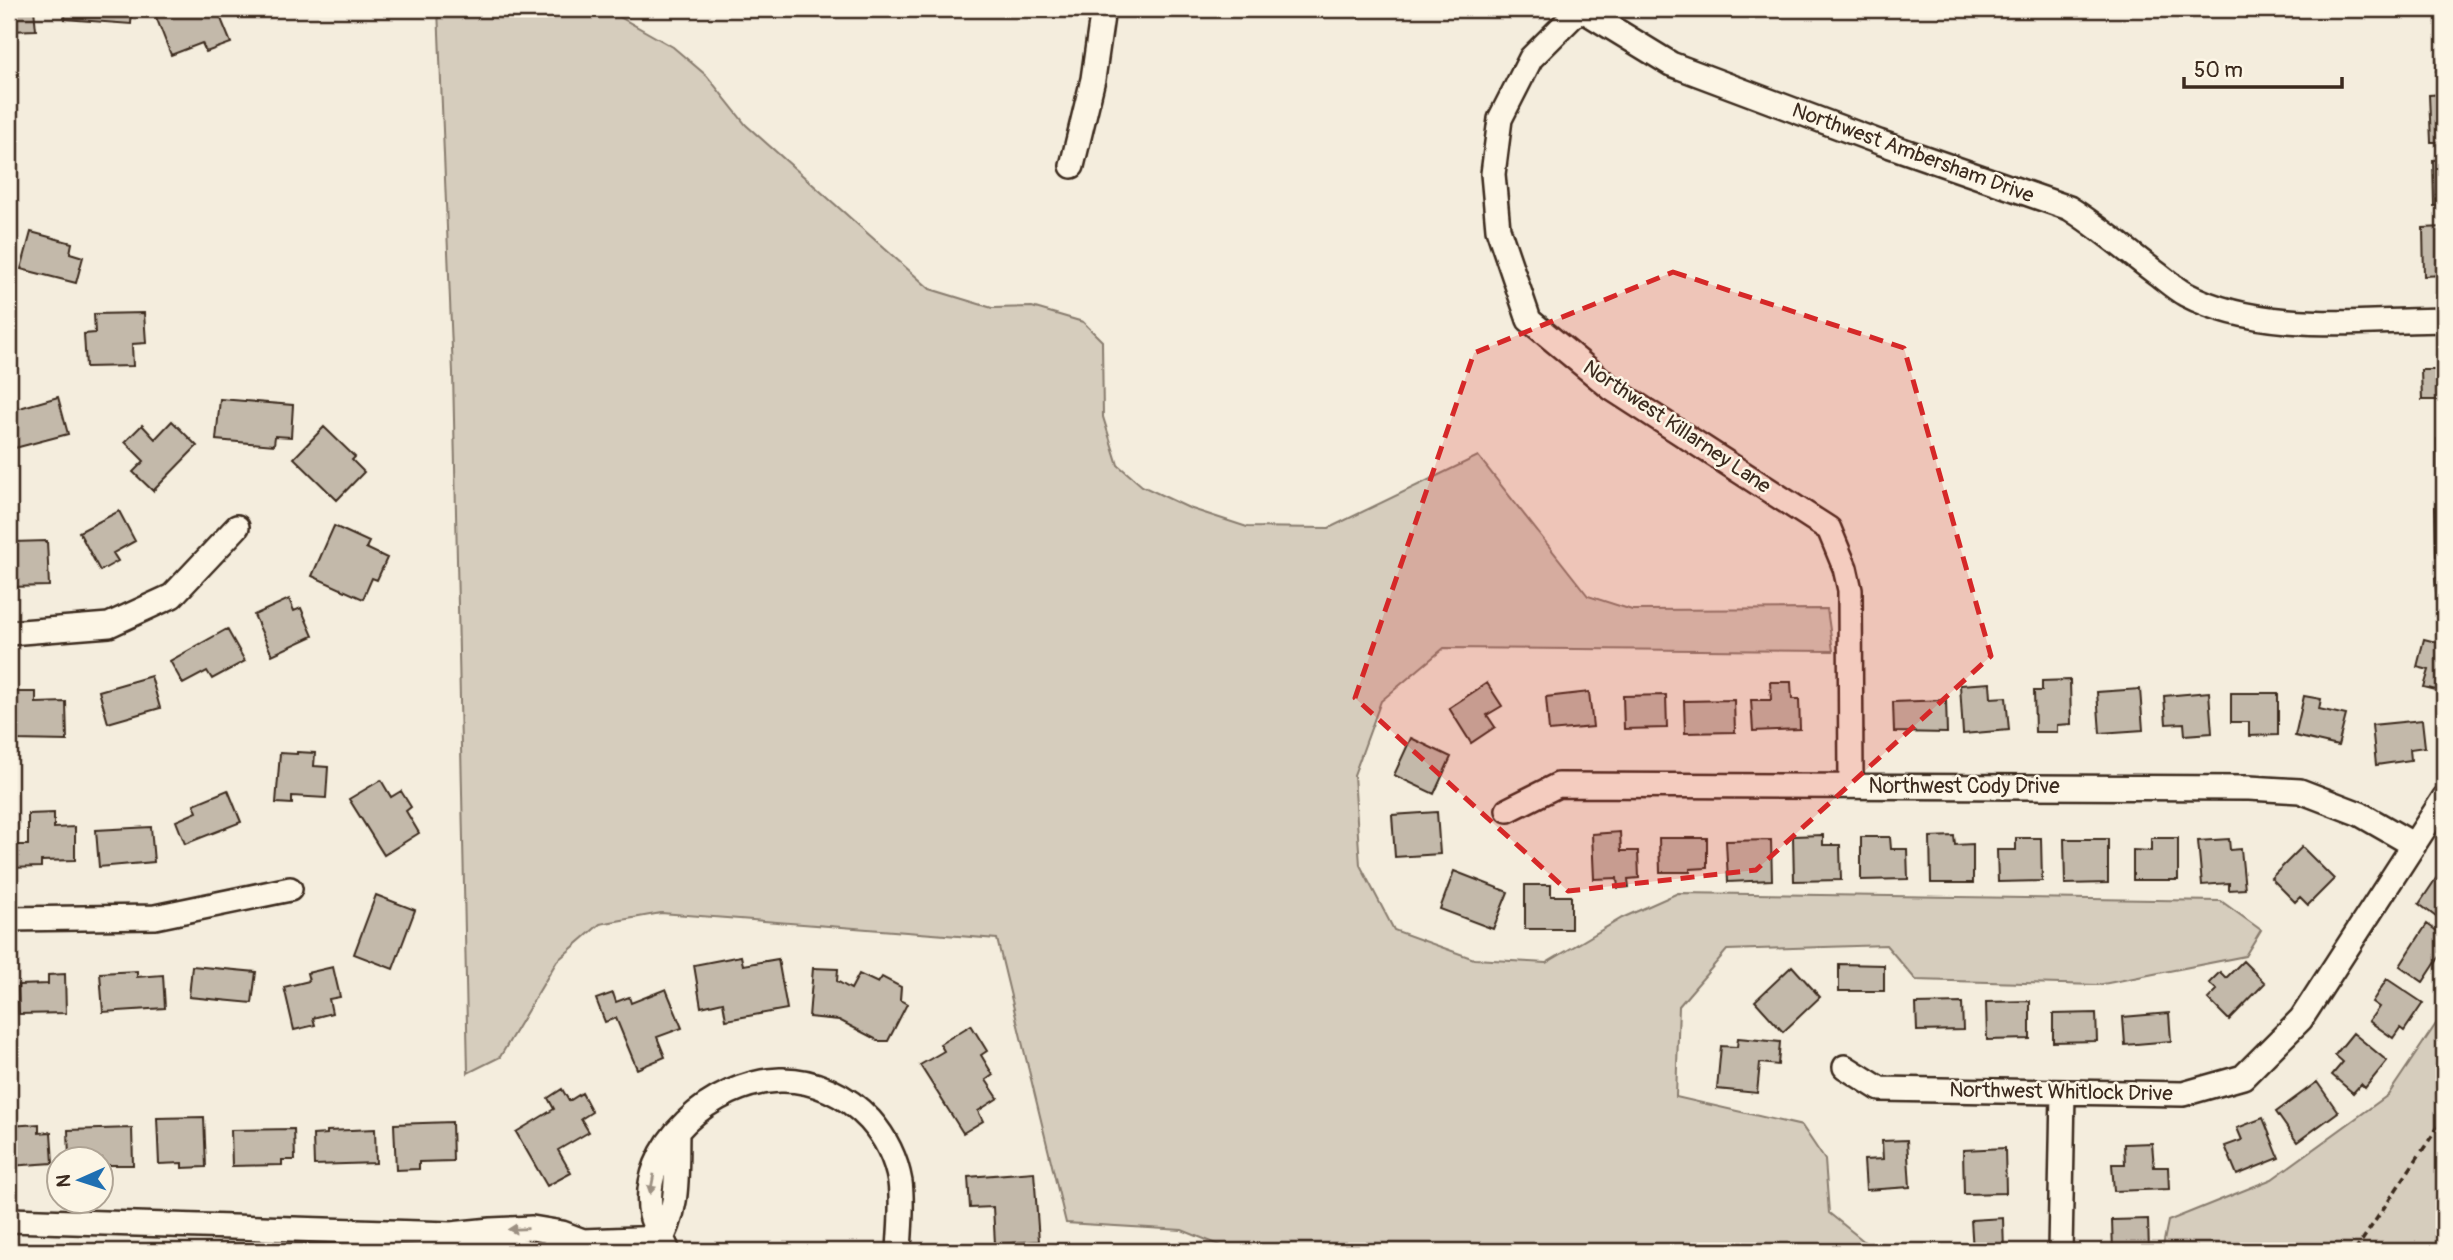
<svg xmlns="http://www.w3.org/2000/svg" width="2453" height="1260" viewBox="0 0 2453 1260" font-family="Pangolin,sans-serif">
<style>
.green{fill:#d6cdbd;stroke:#887c6e;stroke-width:2}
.building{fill:#c3b9aa;stroke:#3b2a1e;stroke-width:2}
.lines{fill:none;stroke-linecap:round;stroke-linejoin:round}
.street-casing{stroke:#3b2a1e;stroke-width:28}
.path{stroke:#3b2a1e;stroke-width:3.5;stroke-dasharray:7 5;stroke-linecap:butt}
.street{stroke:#fcf5e5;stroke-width:23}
.oneway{fill:#9c9082}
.marked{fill:#d62828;fill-opacity:0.2;stroke:#d62828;stroke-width:5;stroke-dasharray:14 9;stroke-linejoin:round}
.labels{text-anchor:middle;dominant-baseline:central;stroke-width:5;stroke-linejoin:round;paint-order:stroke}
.street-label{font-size:21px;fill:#3b2a1e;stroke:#fcf5e5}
</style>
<rect width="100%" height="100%" fill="#f4eddd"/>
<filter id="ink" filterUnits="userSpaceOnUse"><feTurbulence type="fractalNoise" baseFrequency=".0143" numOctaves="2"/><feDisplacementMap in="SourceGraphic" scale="14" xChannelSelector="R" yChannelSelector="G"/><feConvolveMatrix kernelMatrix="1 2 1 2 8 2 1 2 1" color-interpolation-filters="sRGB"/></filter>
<g filter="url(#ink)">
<path class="green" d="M 438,9 L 604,9 L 609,11 L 673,47 L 707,76 L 746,125 L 930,289 L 992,308 L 1032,307 L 1083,322 L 1102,341 L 1103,417 L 1118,465 L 1142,486 L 1189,508 L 1247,527 L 1329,528 L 1478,456 L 1588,596 L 1632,610 L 1827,609 L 1833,651 L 1444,648 L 1381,701 L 1354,775 L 1360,865 L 1394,930 L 1474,959 L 1546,963 L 1622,918 L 1678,893 L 2221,901 L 2261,930 L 2245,956 L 2098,985 L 1916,980 L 1886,945 L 1727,950 L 1679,1006 L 1676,1097 L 1802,1126 L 1825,1160 L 1829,1213 L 1876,1251 L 1234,1251 L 1182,1230 L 1066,1223 L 997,939 L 661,913 L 600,924 L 557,961 L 500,1057 L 468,1073 L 453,373 Z
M 2444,1012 L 2444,1251 L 2162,1251 L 2168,1221 L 2272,1179 L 2388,1095 Z"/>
<path class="building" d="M 9,9 L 34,9 L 36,30 L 9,31 Z
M 66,9 L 132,9 L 131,24 L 65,19 Z
M 153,9 L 217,9 L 231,43 L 206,52 L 202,43 L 171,55 Z
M 2444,42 L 2444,73 L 2436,71 Z
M 2444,94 L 2444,142 L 2431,142 L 2429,95 Z
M 2444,159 L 2444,206 L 2434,206 L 2433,160 Z
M 2444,227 L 2444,275 L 2424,276 L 2423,228 Z
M 31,232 L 72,243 L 70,253 L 83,257 L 76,283 L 21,269 Z
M 144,313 L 146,343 L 132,344 L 133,366 L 86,367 L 84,334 L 95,333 L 94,314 Z
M 2421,370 L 2444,370 L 2444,410 L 2442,400 L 2422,400 Z
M 58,397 L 68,434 L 15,448 L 9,423 L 9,411 Z
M 220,399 L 293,405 L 291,437 L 275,436 L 274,445 L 216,440 Z
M 172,421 L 197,446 L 153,491 L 133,472 L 144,461 L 125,442 L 142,425 L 155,439 Z
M 324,427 L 355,457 L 352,460 L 364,472 L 337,500 L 294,458 Z
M 2437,439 L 2444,439 L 2444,486 L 2438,486 Z
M 2435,507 L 2444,507 L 2444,556 L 2436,556 Z
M 119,511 L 135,541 L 113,553 L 118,561 L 100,571 L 79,532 Z
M 334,526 L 369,542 L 366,548 L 387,558 L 377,580 L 372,578 L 363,599 L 312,576 Z
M 9,532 L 12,532 L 12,542 L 47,541 L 49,586 L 9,587 Z
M 2444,577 L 2444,623 L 2438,623 L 2435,578 Z
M 289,599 L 294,611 L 301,608 L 313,636 L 272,655 L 254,615 Z
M 227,629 L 245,661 L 212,679 L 207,671 L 183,684 L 170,661 Z
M 2424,639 L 2444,644 L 2444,692 L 2424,687 L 2429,670 L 2417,667 Z
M 151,676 L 160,708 L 108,723 L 99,691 Z
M 2070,680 L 2071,724 L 2057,725 L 2057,732 L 2035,732 L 2034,691 L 2042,691 L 2042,681 Z
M 1770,682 L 1791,682 L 1792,699 L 1799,699 L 1800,729 L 1753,731 L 1751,700 L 1771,700 Z
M 1487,683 L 1502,706 L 1487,715 L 1495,727 L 1471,743 L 1449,708 Z
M 1990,683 L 1991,698 L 2006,697 L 2009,730 L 1963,734 L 1960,685 Z
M 2140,689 L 2143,730 L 2100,733 L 2097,692 Z
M 13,692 L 36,692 L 36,703 L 66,702 L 67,741 L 14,740 Z
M 1589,692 L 1593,727 L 1549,731 L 1546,697 Z
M 2209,692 L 2212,733 L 2185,735 L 2184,723 L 2166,724 L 2164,696 Z
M 2231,693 L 2278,693 L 2278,735 L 2249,736 L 2249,722 L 2231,722 Z
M 1666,695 L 1667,728 L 1624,729 L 1623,696 Z
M 2304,696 L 2321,699 L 2319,709 L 2346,715 L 2338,746 L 2295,736 Z
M 1734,700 L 1735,732 L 1685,733 L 1684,701 Z
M 1946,700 L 1947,733 L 1894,732 L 1893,702 Z
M 2422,720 L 2425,747 L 2410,749 L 2411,760 L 2376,765 L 2372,725 Z
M 1411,738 L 1451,757 L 1434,794 L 1394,775 Z
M 297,752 L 315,753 L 314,766 L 328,767 L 326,798 L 292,796 L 292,804 L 276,803 L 280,753 L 297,754 Z
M 381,780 L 391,797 L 401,791 L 411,807 L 406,811 L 419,833 L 384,855 L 349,799 Z
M 228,790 L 241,822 L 185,844 L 176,821 L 197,812 L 194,804 Z
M 1437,812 L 1440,854 L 1395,857 L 1392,815 Z
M 54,813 L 54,828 L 75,827 L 75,860 L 41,861 L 41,867 L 9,868 L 9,845 L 28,845 L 28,814 Z
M 151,827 L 154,862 L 99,867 L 96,830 Z
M 1620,832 L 1621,851 L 1638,851 L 1639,878 L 1628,879 L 1629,887 L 1618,888 L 1617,878 L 1594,879 L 1592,834 Z
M 1823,835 L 1823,845 L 1840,845 L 1841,880 L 1794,881 L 1793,836 Z
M 1954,836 L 1955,845 L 1973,844 L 1973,883 L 1931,883 L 1930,837 Z
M 1861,837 L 1890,837 L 1891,849 L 1907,849 L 1908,879 L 1861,880 Z
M 1659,838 L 1707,838 L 1707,868 L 1690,869 L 1690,872 L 1660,872 Z
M 2016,838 L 2041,838 L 2042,881 L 1998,882 L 1997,850 L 2016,850 Z
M 2151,838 L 2178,838 L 2178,880 L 2133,880 L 2133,850 L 2151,851 Z
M 2064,839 L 2108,839 L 2108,883 L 2065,884 Z
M 2229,839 L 2230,850 L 2241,849 L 2245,889 L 2229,890 L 2229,883 L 2202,885 L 2198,841 Z
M 1771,840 L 1772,880 L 1728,882 L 1726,841 Z
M 2302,847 L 2334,879 L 2308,905 L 2300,897 L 2295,902 L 2271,878 Z
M 2443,868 L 2444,868 L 2444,923 L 2419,904 Z
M 1454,871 L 1508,892 L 1493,929 L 1440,909 Z
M 1525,885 L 1551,885 L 1551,896 L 1571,896 L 1571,929 L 1525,929 Z
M 376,895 L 415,910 L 393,969 L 354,954 Z
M 2427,924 L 2444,936 L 2444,950 L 2423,982 L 2400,966 Z
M 741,956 L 743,965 L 778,959 L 787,1009 L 726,1020 L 723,1002 L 701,1007 L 694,965 Z
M 2243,961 L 2265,983 L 2229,1020 L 2208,999 L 2217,990 L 2209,983 L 2220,972 L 2226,978 Z
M 1839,964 L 1884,965 L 1884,991 L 1839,991 Z
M 192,966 L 256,972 L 252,1003 L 189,997 Z
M 1792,966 L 1820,997 L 1783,1032 L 1755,1001 Z
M 333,967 L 340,997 L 329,999 L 332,1013 L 313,1018 L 315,1025 L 294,1030 L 284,987 L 309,981 L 307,973 Z
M 813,968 L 838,969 L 837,981 L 851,989 L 859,974 L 878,983 L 882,977 L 901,987 L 900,1000 L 907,1004 L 888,1041 L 879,1041 L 839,1020 L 809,1017 Z
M 137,971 L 137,977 L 163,975 L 165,1008 L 103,1012 L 100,973 Z
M 65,974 L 66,1013 L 19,1014 L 18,985 L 48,984 L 48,975 Z
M 2387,979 L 2423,1003 L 2404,1031 L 2400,1028 L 2393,1038 L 2369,1021 L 2379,1007 L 2372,1002 Z
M 666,989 L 682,1028 L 657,1037 L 665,1057 L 637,1069 L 616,1018 L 605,1022 L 596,999 L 613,993 L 616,1002 L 629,997 L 631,1003 Z
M 2030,1001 L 2030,1039 L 1987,1040 L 1986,1002 Z
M 1962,1003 L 1963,1030 L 1917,1031 L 1916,1004 Z
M 2096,1013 L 2097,1041 L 2053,1042 L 2053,1014 Z
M 2169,1013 L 2171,1041 L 2125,1045 L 2123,1017 Z
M 971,1025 L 987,1051 L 981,1055 L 993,1075 L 986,1080 L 998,1098 L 978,1111 L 983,1121 L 963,1133 L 920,1065 L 944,1051 L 940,1044 Z
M 2353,1033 L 2387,1061 L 2365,1088 L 2361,1084 L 2353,1093 L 2332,1075 L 2343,1062 L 2335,1055 Z
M 1738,1038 L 1780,1042 L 1778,1065 L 1760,1063 L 1757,1093 L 1717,1089 L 1721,1046 L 1737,1047 Z
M 2317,1082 L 2338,1112 L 2297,1142 L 2276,1112 Z
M 562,1089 L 569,1101 L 582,1093 L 592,1112 L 581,1119 L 589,1132 L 558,1150 L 571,1173 L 547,1186 L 516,1132 L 554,1109 L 548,1098 Z
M 204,1117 L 206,1167 L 182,1168 L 182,1163 L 159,1164 L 157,1118 Z
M 2263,1118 L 2279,1158 L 2237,1175 L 2225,1146 L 2242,1140 L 2237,1128 Z
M 452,1122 L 453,1161 L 419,1162 L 419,1169 L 396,1170 L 394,1124 Z
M 39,1124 L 39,1133 L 51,1132 L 53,1163 L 9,1166 L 9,1126 Z
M 132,1128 L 133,1165 L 102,1165 L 102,1158 L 69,1158 L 68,1130 Z
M 294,1129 L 295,1160 L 282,1160 L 282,1165 L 232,1166 L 231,1130 Z
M 375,1129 L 376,1163 L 314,1165 L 313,1135 L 327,1134 L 327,1131 Z
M 1907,1140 L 1910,1187 L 1866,1190 L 1864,1160 L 1883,1159 L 1882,1141 Z
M 2152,1143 L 2154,1167 L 2168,1167 L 2169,1189 L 2114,1191 L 2112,1164 L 2125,1164 L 2124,1144 Z
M 2005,1148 L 2006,1193 L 1964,1194 L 1963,1150 Z
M 1034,1172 L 1039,1241 L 995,1244 L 993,1207 L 970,1208 L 968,1177 Z
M 2003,1218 L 2004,1251 L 1973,1251 L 1971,1220 Z
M 2148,1219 L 2149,1251 L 2113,1251 L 2112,1220 Z"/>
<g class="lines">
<g class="street-casing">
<path id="street" d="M 1580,9 L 1531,58 L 1500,119 L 1493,174 L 1498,229 L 1529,320 L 1611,388 L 1829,529 L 1845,568 L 1850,590 L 1851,785
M 1581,9 L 1671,64 L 1879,142 L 2069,208 C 2101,228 2129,253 2159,275 C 2168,282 2176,289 2185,294 C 2261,334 2361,321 2444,320
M 1072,166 L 1093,79 L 1103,9
M 9,633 L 109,625 L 172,596 L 237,527
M 1508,810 L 1558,785 L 2249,788 L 2300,791 L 2360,814 L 2414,845
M 9,919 L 155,917 L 290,889
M 1845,1067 L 1880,1089 L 2183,1094 L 2243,1077 L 2301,1019 L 2444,798
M 9,1220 L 451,1234 L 491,1230 L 532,1228 L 562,1233 L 583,1241 L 663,1238
M 461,1237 L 507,1250 L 522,1251
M 657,1248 C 680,1209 676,1176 677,1133
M 667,1249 C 663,1238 653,1226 651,1215 C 638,1145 714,1082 780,1080 C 814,1079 847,1095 870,1120 C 885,1137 896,1159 900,1182 C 903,1205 900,1228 899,1251
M 551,1251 L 564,1249 L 583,1241
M 2060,1251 L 2063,1092"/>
</g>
<path class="path" d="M 2355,1251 L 2444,1118"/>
<use href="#street" class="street"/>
</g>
<defs><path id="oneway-solid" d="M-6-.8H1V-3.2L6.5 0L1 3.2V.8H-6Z" transform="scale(1.75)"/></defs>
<g class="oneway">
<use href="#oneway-solid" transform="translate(652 1184) rotate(101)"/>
<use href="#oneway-solid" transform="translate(518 1229) rotate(178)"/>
</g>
</g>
<path class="marked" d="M 1673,272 L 1904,348 L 1991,656 L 1756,870 L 1568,891 L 1355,698 L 1474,353 Z"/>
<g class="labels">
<g class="street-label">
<text transform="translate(1913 153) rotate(20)">Northwest Ambersham Drive</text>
<text transform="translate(1677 427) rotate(34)">Northwest Killarney Lane</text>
<text x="1964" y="786">Northwest Cody Drive</text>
<text transform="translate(2061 1092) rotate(1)">Northwest Whitlock Drive</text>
</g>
</g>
<rect width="2453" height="1260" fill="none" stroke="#fcf5e5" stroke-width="35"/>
<rect x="18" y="18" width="2418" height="1225" fill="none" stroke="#3b2a1e" stroke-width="2.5" filter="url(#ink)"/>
<g transform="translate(80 1180) rotate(267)"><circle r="33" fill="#fcf5e5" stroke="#afa495" stroke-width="2"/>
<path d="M0-5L12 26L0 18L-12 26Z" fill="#1f6fb2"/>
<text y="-10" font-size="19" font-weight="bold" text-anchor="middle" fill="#3b2a1e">N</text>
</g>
<path d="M2184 77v10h158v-10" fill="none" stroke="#3b2a1e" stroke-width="3.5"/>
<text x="2194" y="77" font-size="21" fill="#3b2a1e" stroke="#fcf5e5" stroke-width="5" paint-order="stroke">50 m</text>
</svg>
